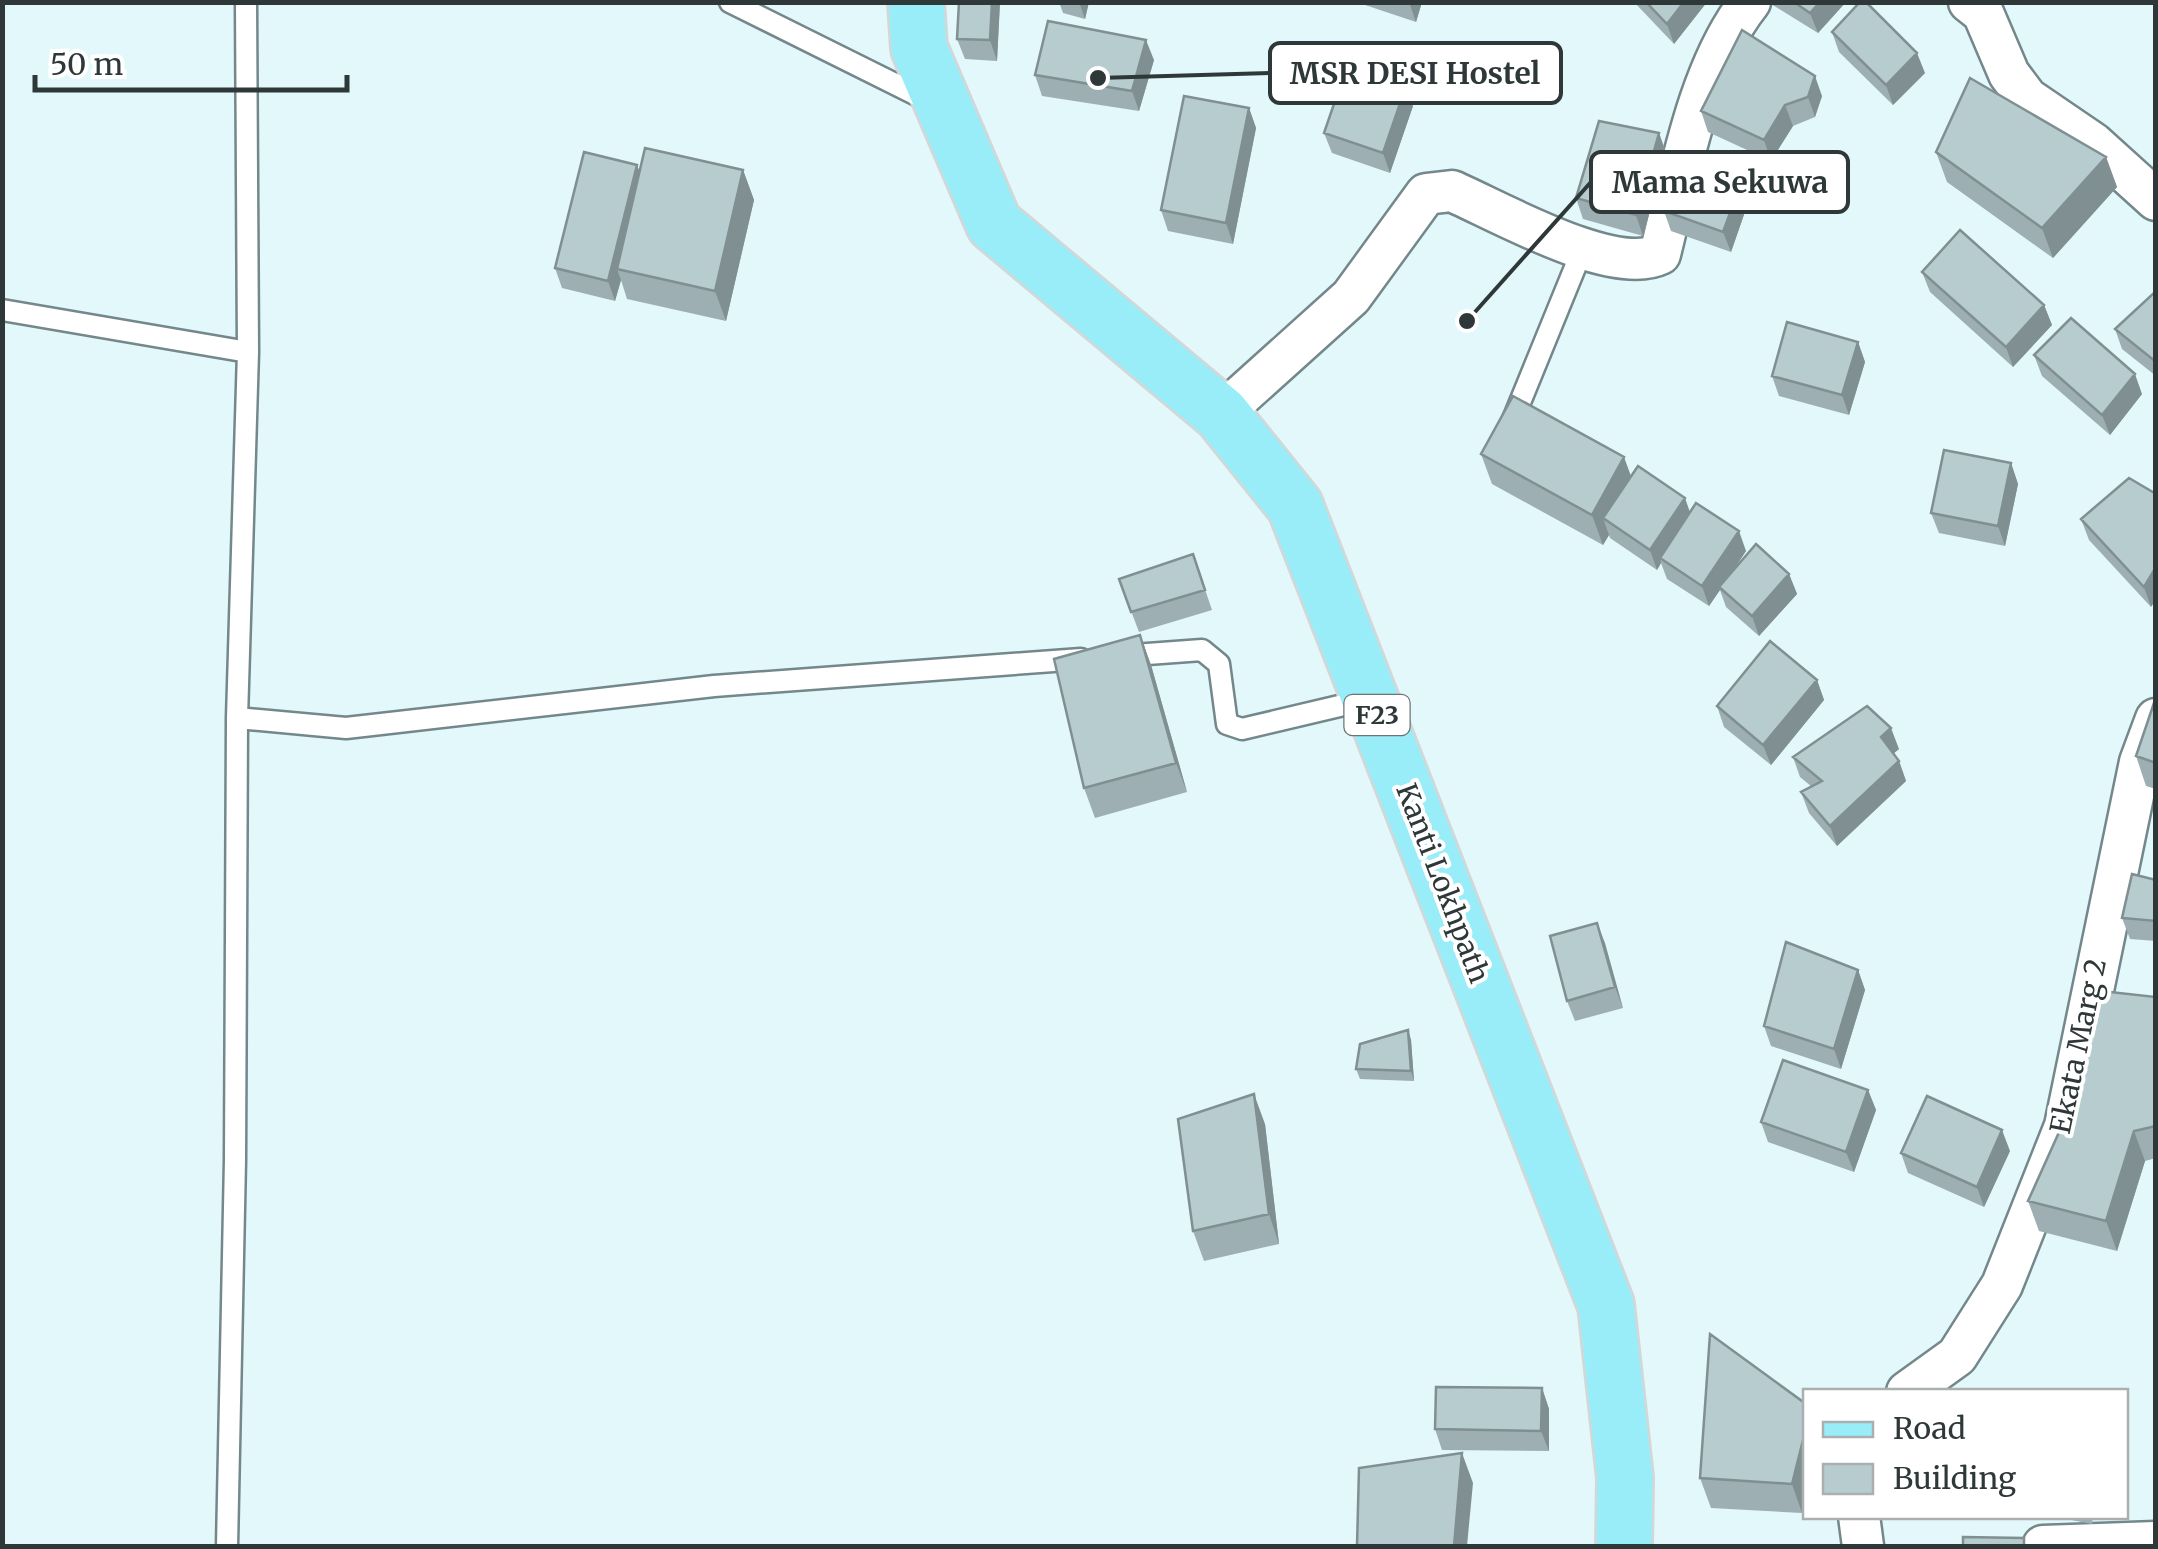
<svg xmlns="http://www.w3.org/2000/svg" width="2158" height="1549" viewBox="0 0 2158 1549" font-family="Merriweather,serif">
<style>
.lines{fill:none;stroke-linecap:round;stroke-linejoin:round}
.service-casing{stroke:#74888b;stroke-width:25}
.minor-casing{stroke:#74888b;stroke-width:45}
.primary-casing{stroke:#d5d7d7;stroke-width:60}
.service{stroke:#fff;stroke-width:20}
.minor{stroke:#fff;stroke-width:40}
.primary{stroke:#98edf8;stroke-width:55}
.wall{fill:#9dafb2}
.shaded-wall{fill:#808f91}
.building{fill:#b7cccf;stroke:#808f91;stroke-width:2.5}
.labels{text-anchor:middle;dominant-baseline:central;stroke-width:8;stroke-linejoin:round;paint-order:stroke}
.shield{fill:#fff;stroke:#6d7474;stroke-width:2.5}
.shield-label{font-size:25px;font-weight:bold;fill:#2f3839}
.street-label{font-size:28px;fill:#2f3839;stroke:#fff}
.leader{fill:none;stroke:#2f3839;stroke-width:4}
.callout-dot{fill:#2f3839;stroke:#fff;stroke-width:4}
.callout{fill:#fff;stroke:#2f3839;stroke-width:4}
.callout-label{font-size:30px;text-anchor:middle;font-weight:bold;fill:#2f3839}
</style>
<rect width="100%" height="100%" fill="#e3f8fb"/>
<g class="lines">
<g class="service-casing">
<path id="service" d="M 730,2 L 931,102
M 2,310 L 248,352
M 1512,422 L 1583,248
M 1120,656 L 1202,650 L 1219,664 L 1227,724 L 1242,729 L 1369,699
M 237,718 L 346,728 L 714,686 L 1081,659
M 227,1546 L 235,1160 L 237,718 L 248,352 L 246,2"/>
</g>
<g class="minor-casing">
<path id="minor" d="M 1969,2 L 1983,13 L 2009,74 L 2027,98 L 2093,143 L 2156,200
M 1221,414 L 1351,297 L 1426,194 L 1452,191 C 1498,211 1613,277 1660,254 C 1680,175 1698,67 1750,2
M 1907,1392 L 1957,1356 L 2002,1285 L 2065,1126 L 2140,762 L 2156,719
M 1859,1516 L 1863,1546
M 2043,1546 L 2156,1542"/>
</g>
<g class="primary-casing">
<path id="primary" d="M 916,2 L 919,48 L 994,224 L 1221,414 L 1295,506 L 1606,1305 L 1625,1478 L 1624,1546"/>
</g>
<use href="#service" class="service"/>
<use href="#minor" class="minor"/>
<use href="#primary" class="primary"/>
</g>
<path class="wall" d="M 1000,2 L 997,61 L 965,59 L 957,39 Z
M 1059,2 L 1089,2 L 1085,19 L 1063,13 Z
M 1356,2 L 1422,2 L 1416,22 Z
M 1634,2 L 1707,2 L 1674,44 Z
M 1771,2 L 1846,2 L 1818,33 L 1771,4 Z
M 1742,30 L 1822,96 L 1815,117 L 1793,126 L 1771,161 L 1708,132 L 1701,111 Z
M 1832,32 L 1925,73 L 1893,105 L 1839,52 Z
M 1154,60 L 1139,111 L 1042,96 L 1035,75 Z
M 1413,106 L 1390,173 L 1332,153 L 1324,133 Z
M 1249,108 L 1256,128 L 1233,244 L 1168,231 L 1161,210 Z
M 1659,133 L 1666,153 L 1643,236 L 1583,219 L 1576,198 Z
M 1936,152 L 2106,157 L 2117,187 L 2053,258 L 1947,182 Z
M 637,165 L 639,171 L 743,170 L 754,200 L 726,321 L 627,299 L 621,280 L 615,301 L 562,288 L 555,268 Z
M 1747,206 L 1731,252 L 1671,231 L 1664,211 Z
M 1922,272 L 2044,305 L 2052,325 L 2013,367 L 1930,292 Z
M 2156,291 L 2156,376 L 2122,349 L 2115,329 Z
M 1858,342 L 1865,362 L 1849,415 L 1779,396 L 1772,376 Z
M 2034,355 L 2142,394 L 2110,435 L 2042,376 Z
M 1481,454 L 1631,476 L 1690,512 L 1746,551 L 1733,570 L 1789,574 L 1797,594 L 1759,636 L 1726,607 L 1720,590 L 1709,606 L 1667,579 L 1661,563 L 1657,570 L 1610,538 L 1609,535 L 1603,545 L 1492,484 Z
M 2011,463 L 2018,484 L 2005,546 L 1939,533 L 1931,513 Z
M 2129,478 L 2151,607 L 2089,540 L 2081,519 Z
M 1193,554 L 1212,610 L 1139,632 L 1119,579 Z
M 1140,635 L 1151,665 L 1187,792 L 1095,818 L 1084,788 Z
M 1817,680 L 1824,700 L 1771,765 L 1724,727 L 1717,706 Z
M 2156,697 L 2156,789 L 2146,786 L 2136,756 Z
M 1899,749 L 1893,754 L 1899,761 L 1906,781 L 1837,846 L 1809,813 L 1801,792 L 1812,787 L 1800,777 L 1793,757 Z
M 2156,880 L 2156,941 L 2130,939 L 2122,918 Z
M 1597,923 L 1623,1008 L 1575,1021 L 1567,1001 Z
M 1858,970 L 1865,990 L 1841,1069 L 1771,1046 L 1764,1026 Z
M 2156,997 L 2156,1158 L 2145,1161 L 2117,1251 L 2039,1231 L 2028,1201 Z
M 1408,1030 L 1411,1040 L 1414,1081 L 1360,1079 L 1356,1069 Z
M 1868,1090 L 1876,1110 L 1854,1172 L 1768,1142 L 1761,1122 Z
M 1265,1124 L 1279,1244 L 1204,1261 L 1193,1231 Z
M 2010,1151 L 1984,1207 L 1908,1173 L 1901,1153 Z
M 1542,1388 L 1549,1409 L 1549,1451 L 1442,1450 L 1435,1429 Z
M 1806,1404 L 1802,1513 L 1711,1508 L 1700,1478 Z
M 2051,1516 L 2093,1516 L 2092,1524 Z"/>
<path class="shaded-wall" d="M 992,2 L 1000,2 L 997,61 L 990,40 Z
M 1079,2 L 1089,2 L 1085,19 Z
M 1409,2 L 1422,2 L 1416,22 Z
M 1684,2 L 1707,2 L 1674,44 L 1667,24 Z
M 1820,2 L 1846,2 L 1818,33 L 1810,13 Z
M 1146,40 L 1154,60 L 1139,111 L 1132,91 Z
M 1917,53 L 1925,73 L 1893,105 L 1886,85 Z
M 1815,76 L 1822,96 L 1815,117 L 1808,97 Z
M 1406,86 L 1413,106 L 1390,173 L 1383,153 Z
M 1785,105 L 1793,126 L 1771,161 L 1764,140 Z
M 1249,108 L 1256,128 L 1233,244 L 1226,223 Z
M 1659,133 L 1666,153 L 1643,236 L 1636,215 Z
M 2106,157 L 2117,187 L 2053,258 L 2042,228 Z
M 637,165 L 645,185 L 617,269 L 621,280 L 615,301 L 608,281 Z
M 743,170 L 754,200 L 726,321 L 715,291 Z
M 1740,186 L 1747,206 L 1731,252 L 1723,232 Z
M 2044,305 L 2052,325 L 2013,367 L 2006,347 Z
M 1858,342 L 1865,362 L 1849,415 L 1842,395 Z
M 2135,374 L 2142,394 L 2110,435 L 2102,415 Z
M 1624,457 L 1635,487 L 1603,518 L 1609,535 L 1603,545 L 1592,515 Z
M 2011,463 L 2018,484 L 2005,546 L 1998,526 Z
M 1685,498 L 1692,518 L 1660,558 L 1661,563 L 1657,570 L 1650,550 Z
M 1739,531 L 1746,551 L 1721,589 L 1719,587 L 1720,590 L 1709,606 L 1702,586 Z
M 2156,567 L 2156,600 L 2151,607 L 2144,587 Z
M 1789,574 L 1797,594 L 1759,636 L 1752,616 Z
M 1140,635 L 1151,665 L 1187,792 L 1176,763 Z
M 1817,680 L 1824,700 L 1771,765 L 1763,745 Z
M 1891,728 L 1899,749 L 1888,758 L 1881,737 Z
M 1899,761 L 1906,781 L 1837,846 L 1830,826 Z
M 1597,923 L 1605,943 L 1623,1008 L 1615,987 Z
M 1858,970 L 1865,990 L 1841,1069 L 1834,1049 Z
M 1408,1030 L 1411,1040 L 1414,1081 L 1411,1071 Z
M 1868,1090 L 1876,1110 L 1854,1172 L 1846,1152 Z
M 1254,1094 L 1265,1124 L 1279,1244 L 1269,1214 Z
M 2002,1130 L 2010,1151 L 1984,1207 L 1977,1187 Z
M 2134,1131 L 2145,1161 L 2117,1251 L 2106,1221 Z
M 1542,1388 L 1549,1409 L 1549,1451 L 1541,1431 Z
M 1806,1428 L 1806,1501 L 1802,1513 L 1792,1484 Z
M 1462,1453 L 1473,1483 L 1467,1546 L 1454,1546 Z"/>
<path class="building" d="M 959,2 L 992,2 L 990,40 L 957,39 Z
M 1646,2 L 1684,2 L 1667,24 Z
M 1794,2 L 1820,2 L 1810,13 Z
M 1860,2 L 1866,2 L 1917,53 L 1886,85 L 1832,32 Z
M 1048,21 L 1146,40 L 1132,91 L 1035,75 Z
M 1742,30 L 1815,76 L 1808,97 L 1785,105 L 1764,140 L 1701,111 Z
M 1347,66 L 1406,86 L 1383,153 L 1324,133 Z
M 1970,78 L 2106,157 L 2042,228 L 1936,152 Z
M 1184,96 L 1249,108 L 1226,223 L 1161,210 Z
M 1599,121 L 1659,133 L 1636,215 L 1576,198 Z
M 645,148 L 743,170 L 715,291 L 617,269 Z
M 584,152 L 637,165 L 608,281 L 555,268 Z
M 1680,165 L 1740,186 L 1723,232 L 1664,211 Z
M 1960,230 L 2044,305 L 2006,347 L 1922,272 Z
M 2156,291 L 2156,362 L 2115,329 Z
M 2071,318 L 2135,374 L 2102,415 L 2034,355 Z
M 1787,322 L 1858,342 L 1842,395 L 1772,376 Z
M 1513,396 L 1624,457 L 1592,515 L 1481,454 Z
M 1944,450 L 2011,463 L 1998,526 L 1931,513 Z
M 1638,466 L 1685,498 L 1650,550 L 1603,518 Z
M 2129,478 L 2156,494 L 2156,567 L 2144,587 L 2081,519 Z
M 1696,503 L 1739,531 L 1702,586 L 1660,558 Z
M 1756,544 L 1789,574 L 1752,616 L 1719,587 Z
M 1193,554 L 1205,590 L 1131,612 L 1119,579 Z
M 1140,635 L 1176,763 L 1084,788 L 1054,659 Z
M 1770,641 L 1817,680 L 1763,745 L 1717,706 Z
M 2156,697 L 2156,763 L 2136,756 Z
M 1867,706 L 1891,728 L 1881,737 L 1899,761 L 1830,826 L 1801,792 L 1822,781 L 1793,757 Z
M 2132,874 L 2156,880 L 2156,921 L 2122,918 Z
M 1597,923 L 1615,987 L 1567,1001 L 1550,936 Z
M 1786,942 L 1858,970 L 1834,1049 L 1764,1026 Z
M 2101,991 L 2156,997 L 2156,1126 L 2134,1131 L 2106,1221 L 2028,1201 L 2074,1099 Z
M 1408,1030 L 1411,1071 L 1356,1069 L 1360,1044 Z
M 1783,1060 L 1868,1090 L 1846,1152 L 1761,1122 Z
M 1254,1094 L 1269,1214 L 1193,1231 L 1178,1119 Z
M 1927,1096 L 2002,1130 L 1977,1187 L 1901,1153 Z
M 1710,1334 L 1806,1404 L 1806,1428 L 1792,1484 L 1700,1478 Z
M 1436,1387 L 1542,1388 L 1541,1431 L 1435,1429 Z
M 1462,1453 L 1454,1546 L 1357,1546 L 1359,1468 Z
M 1963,1537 L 2024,1538 L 2024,1546 L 1963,1546 Z"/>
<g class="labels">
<rect class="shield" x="1344.5" y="695" width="65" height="40" rx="8"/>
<g class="shield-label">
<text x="1377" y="715">F23</text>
</g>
<g class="street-label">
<text transform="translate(1443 883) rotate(69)">Kanti Lokhpath</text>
<text transform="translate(2078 1046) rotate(-78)">Ekata Marg 2</text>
</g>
</g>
<path class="leader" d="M1098 78L1270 73M1467 321L1591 182"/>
<g class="callout-dot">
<circle cx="1098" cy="78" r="10"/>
<circle cx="1467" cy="321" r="10"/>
</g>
<g class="callout">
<rect x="1270" y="43" width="291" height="60" rx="10"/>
<rect x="1591" y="152" width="257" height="60" rx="10"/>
</g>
<g class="callout-label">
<text x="1415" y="84">MSR DESI Hostel</text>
<text x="1720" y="193">Mama Sekuwa</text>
</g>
<rect width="2158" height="1549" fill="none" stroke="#2f3839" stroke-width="10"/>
<rect x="1803" y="1389" width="325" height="130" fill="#ffffff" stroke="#acafb0" stroke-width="2.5"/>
<rect x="1823" y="1422" width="50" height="15" fill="#98edf8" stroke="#acafb0" stroke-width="2.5"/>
<text x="1893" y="1439" font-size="30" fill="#2f3839">Road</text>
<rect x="1823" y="1464" width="50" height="30" fill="#b7cccf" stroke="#acafb0" stroke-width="2.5"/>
<text x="1893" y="1489" font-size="30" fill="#2f3839">Building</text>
<path d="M35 75v15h312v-15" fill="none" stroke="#2f3839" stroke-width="5"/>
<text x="50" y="75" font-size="30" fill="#2f3839" stroke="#ffffff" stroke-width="8" paint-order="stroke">50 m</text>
</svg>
